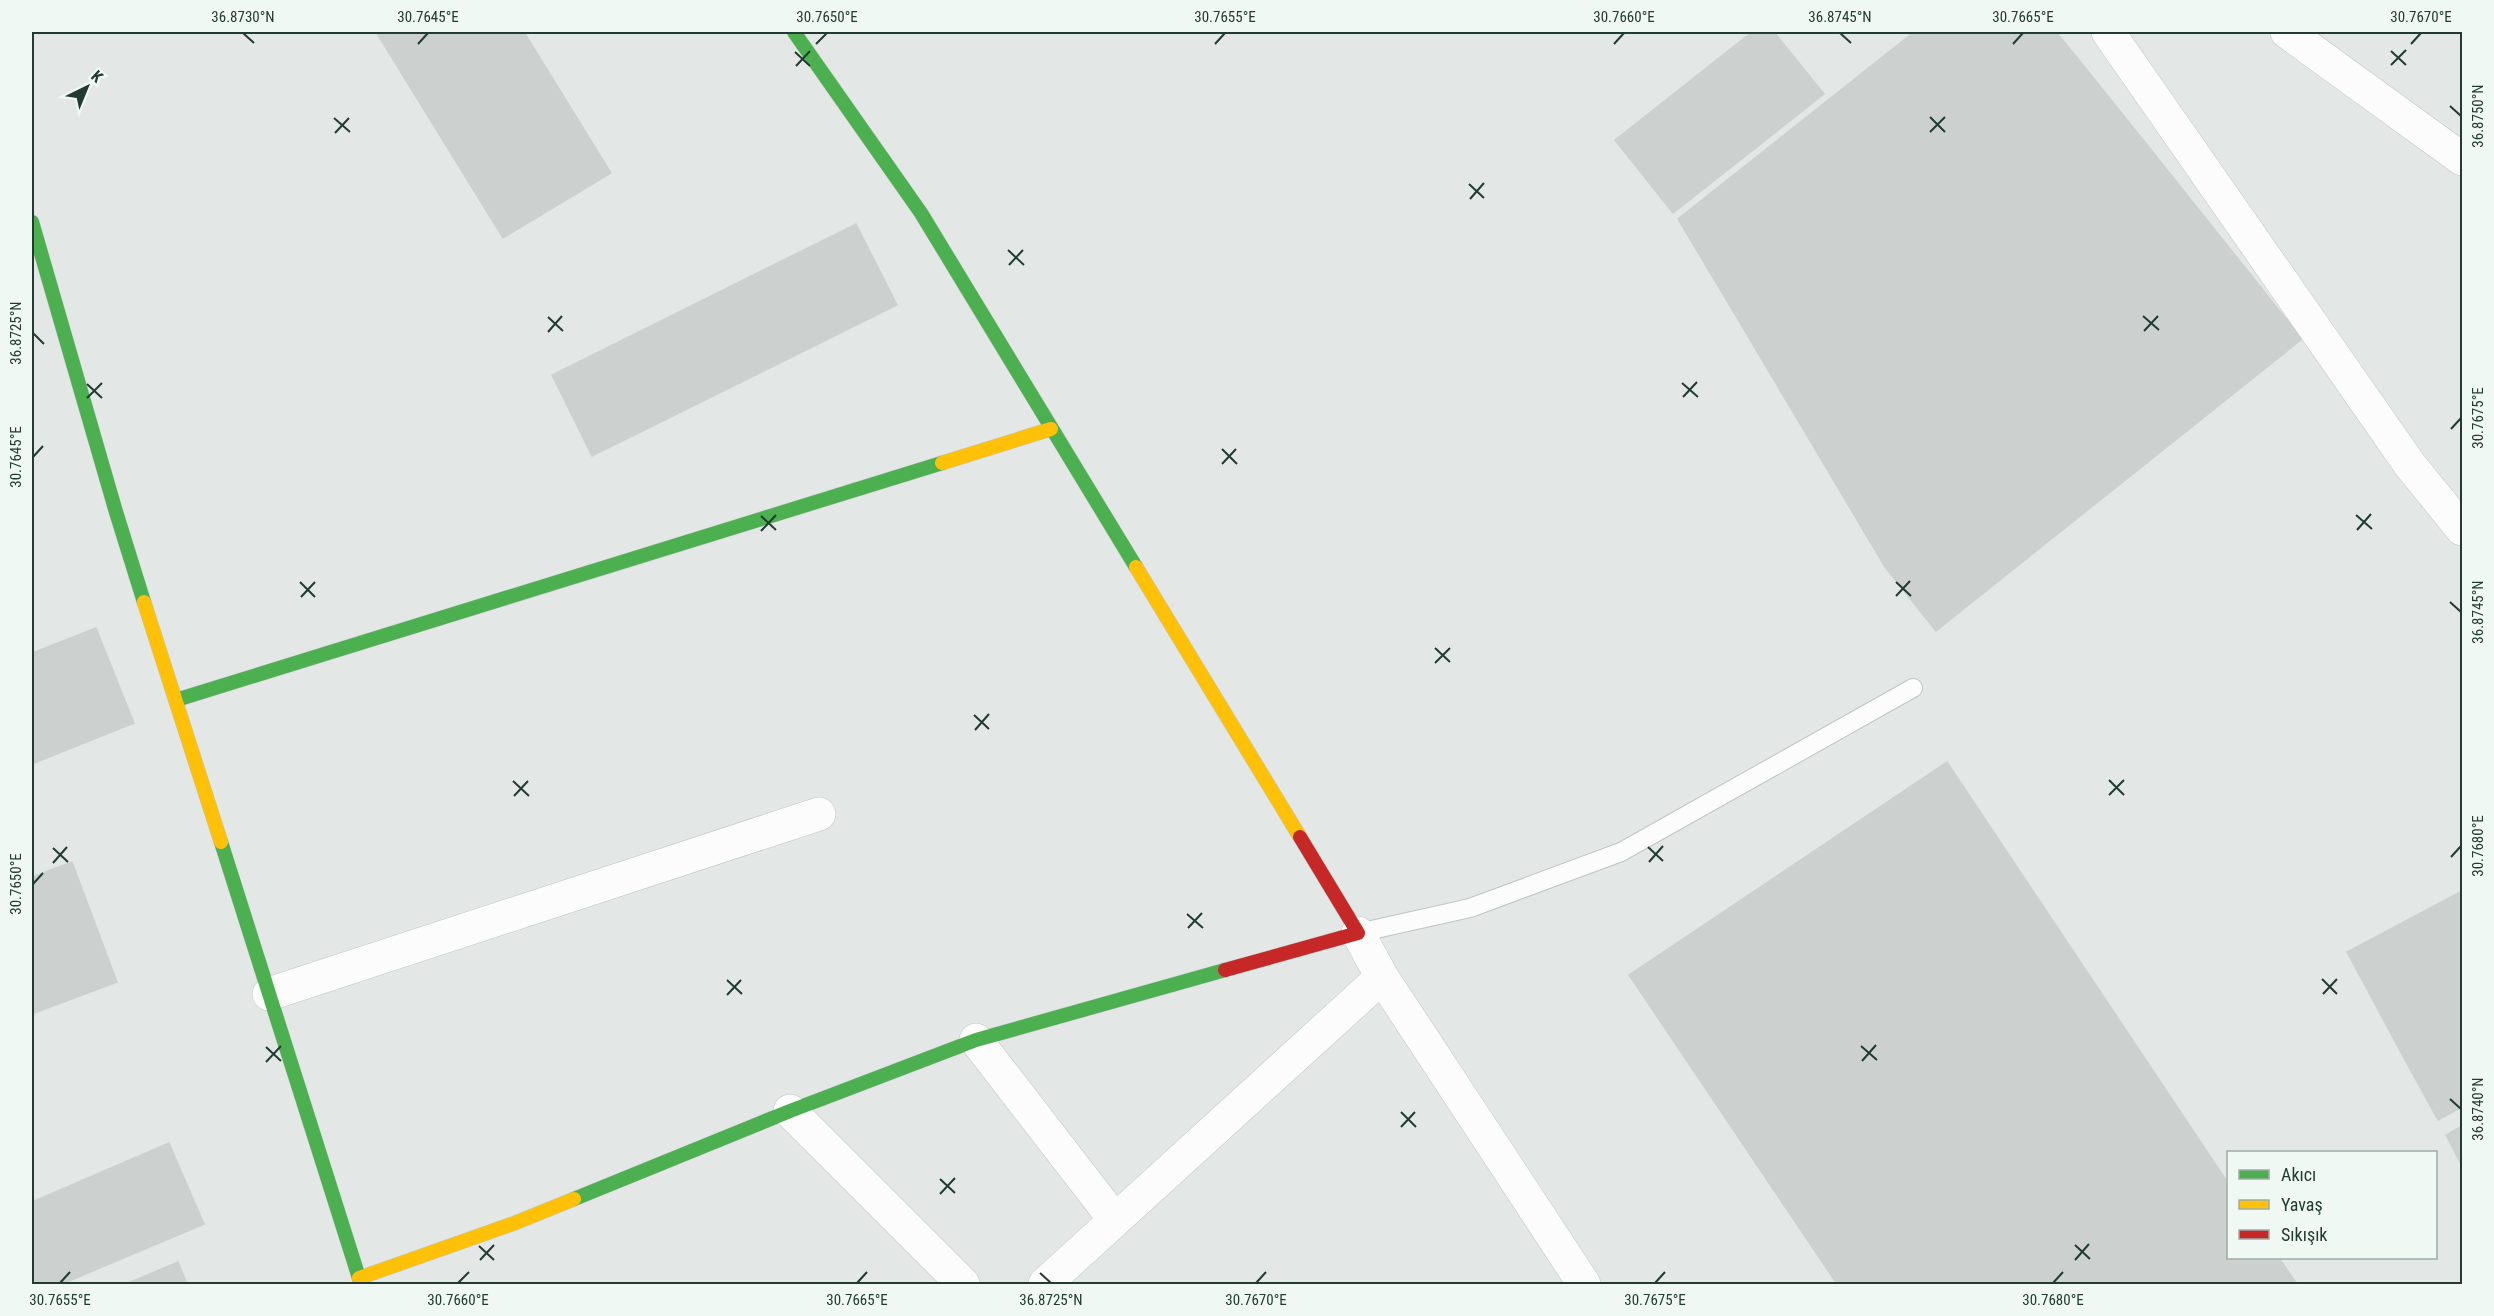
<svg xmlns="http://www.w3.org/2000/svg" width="2494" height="1316" viewBox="0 0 2494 1316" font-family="'Roboto Condensed',sans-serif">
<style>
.building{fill:#ccd1cf;stroke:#ccd1cf;stroke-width:1.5}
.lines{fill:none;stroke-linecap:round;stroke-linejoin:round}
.lane-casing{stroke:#c0c5c3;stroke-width:20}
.street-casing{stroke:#c0c5c3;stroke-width:34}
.fast-casing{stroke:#bfc6c3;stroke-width:15}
.slow-casing{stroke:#bfc6c3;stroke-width:15}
.jam-casing{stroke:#bfc6c3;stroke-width:15}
.lane{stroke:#fbfcfb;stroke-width:18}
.street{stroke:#fbfcfb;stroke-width:33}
.fast{stroke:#4caf50;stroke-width:14}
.slow{stroke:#ffc107;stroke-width:14}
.jam{stroke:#c62828;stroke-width:14}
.ticks{fill:none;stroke:#213b33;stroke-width:2}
.neatline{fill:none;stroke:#213b33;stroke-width:2}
.ticks-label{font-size:15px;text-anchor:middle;fill:#213b33}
</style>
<rect width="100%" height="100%" fill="#e3e8e6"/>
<path class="building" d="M 376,32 L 524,32 L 611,173 L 503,238 Z
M 1752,32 L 1774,32 L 1824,94 L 1673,213 L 1615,140 Z
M 1914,32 L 2056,32 L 2079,60 L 1743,328 L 1678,219 Z
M 2079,60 L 2152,151 L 1803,429 L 1743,328 Z
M 2152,151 L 2251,275 L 1885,567 L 1803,429 Z
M 856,224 L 897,305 L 592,456 L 552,375 Z
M 2251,275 L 2302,339 L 1936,631 L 1885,567 Z
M 96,628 L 134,723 L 32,764 L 32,653 Z
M 1947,762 L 2228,1183 L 2228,1258 L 2279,1258 L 2297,1284 L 1837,1284 L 1629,975 Z
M 72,862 L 117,982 L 32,1014 L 32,877 Z
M 2462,891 L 2462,1029 L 2405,1060 L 2347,952 Z
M 2462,1029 L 2462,1107 L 2438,1120 L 2405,1060 Z
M 2462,1126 L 2462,1166 L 2446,1135 Z
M 169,1143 L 204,1224 L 62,1284 L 32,1284 L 32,1202 Z
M 178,1262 L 187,1284 L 126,1284 Z"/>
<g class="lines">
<g class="lane-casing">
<path id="lane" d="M 1358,933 L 1470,908 L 1621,852 L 1913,688"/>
</g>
<g class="street-casing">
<path id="street" d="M 2108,32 L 2410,465 L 2462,529
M 2287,32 L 2462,159
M 1358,933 L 1382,977 L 1584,1284
M 269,994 L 819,814
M 976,1040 L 1115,1220
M 790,1111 L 963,1284
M 1045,1284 L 1382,977"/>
</g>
<g class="fast-casing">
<path id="fast" d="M 794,32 L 921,213 L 1136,567
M 32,222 L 116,512 L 144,602
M 176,700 L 942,463
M 221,842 L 361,1284
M 574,1199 L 790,1111 L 976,1040 L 1225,970"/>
</g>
<g class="slow-casing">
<path id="slow" d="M 942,463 L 1051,429
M 1136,567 L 1300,837
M 144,602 L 221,842
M 359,1278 L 515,1223 L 574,1199"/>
</g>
<g class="jam-casing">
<path id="jam" d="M 1225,970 L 1358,933 L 1300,837"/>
</g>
<use href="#lane" class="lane"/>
<use href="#street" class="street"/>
<use href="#fast" class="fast"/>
<use href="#slow" class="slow"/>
<use href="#jam" class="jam"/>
</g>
<path class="ticks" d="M 243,33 L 254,43M 1840,33 L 1851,43M 418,44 L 428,33M 816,44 L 827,33M 1215,44 L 1225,33M 1614,44 L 1624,33M 2013,44 L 2023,33M 2411,44 L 2421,33M 2391,51 L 2406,65M 795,52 L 810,66M 2391,65 L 2406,50M 796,66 L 810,51M 2450,106 L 2461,116M 1930,117 L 1945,132M 334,118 L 350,132M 1930,132 L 1945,117M 335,133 L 349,118M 1469,184 L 1484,198M 1470,199 L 1484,183M 1008,250 L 1024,265M 1009,265 L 1023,250M 2143,316 L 2159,330M 548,317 L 563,331M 2144,331 L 2158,316M 548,332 L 562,316M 33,333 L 44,344M 1682,383 L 1698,397M 87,384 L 102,398M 1683,397 L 1697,382M 87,398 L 102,383M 2451,429 L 2461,418M 1222,449 L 1237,464M 33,457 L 43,446M 1222,464 L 1236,449M 2356,515 L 2372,529M 761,516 L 776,530M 2357,530 L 2371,514M 761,531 L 776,515M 300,582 L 315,597M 1896,582 L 1911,596M 1896,596 L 1910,581M 301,597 L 315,582M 2450,602 L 2461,612M 1435,648 L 1450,662M 1435,663 L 1450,648M 974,715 L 989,729M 975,730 L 989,714M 2109,780 L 2124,795M 513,781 L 529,796M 2109,795 L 2124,780M 514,796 L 528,781M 1648,847 L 1663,861M 53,848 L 68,862M 2451,857 L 2461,846M 1649,862 L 1663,846M 53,863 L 67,847M 33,884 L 43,873M 1187,914 L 1203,928M 1188,928 L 1202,913M 2322,979 L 2337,994M 727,980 L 742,994M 2323,994 L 2337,979M 727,995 L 741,980M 1861,1046 L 1877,1060M 266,1047 L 281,1061M 1862,1061 L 1876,1045M 266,1062 L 281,1046M 2450,1099 L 2461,1109M 1401,1112 L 1416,1127M 1401,1127 L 1415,1112M 940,1179 L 955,1193M 940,1194 L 955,1178M 2075,1245 L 2090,1259M 479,1246 L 494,1260M 480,1260 L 494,1245M 2075,1260 L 2089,1244M 1040,1273 L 1051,1283M 60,1283 L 70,1272M 458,1283 L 469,1272M 857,1283 L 867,1272M 1256,1283 L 1266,1272M 1655,1283 L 1665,1272M 2053,1283 L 2063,1272"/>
<rect width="2494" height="1316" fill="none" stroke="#f0f8f4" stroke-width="66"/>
<rect x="2227" y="1151" width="210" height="108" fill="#f0f8f4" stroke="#9daca7" stroke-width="1.5"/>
<rect x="2239" y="1170" width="30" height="9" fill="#4caf50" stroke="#9daca7" stroke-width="1.5"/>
<text x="2281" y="1181" font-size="18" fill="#213b33">Akıcı</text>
<rect x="2239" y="1200" width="30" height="9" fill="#ffc107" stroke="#9daca7" stroke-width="1.5"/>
<text x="2281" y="1211" font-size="18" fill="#213b33">Yavaş</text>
<rect x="2239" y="1230" width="30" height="9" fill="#c62828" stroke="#9daca7" stroke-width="1.5"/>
<text x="2281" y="1241" font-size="18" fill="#213b33">Sıkışık</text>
<g transform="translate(87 87) rotate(43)" stroke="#f0f8f4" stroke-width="4.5" paint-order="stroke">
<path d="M0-4.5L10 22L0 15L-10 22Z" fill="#213b33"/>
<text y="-9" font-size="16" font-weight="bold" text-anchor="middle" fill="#213b33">K</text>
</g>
<rect x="33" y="33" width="2428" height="1250" class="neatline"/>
<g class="ticks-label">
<text x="243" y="22">36.8730°N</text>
<text x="428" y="22">30.7645°E</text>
<text x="827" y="22">30.7650°E</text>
<text x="1225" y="22">30.7655°E</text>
<text x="1624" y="22">30.7660°E</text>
<text x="1840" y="22">36.8745°N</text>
<text x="2023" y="22">30.7665°E</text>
<text x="2421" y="22">30.7670°E</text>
<text transform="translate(2478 116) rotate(-90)" y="5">36.8750°N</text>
<text transform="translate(16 333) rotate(-90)" y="5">36.8725°N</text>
<text transform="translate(2478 418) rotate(-90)" y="5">30.7675°E</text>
<text transform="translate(16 457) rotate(-90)" y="5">30.7645°E</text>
<text transform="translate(2478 612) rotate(-90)" y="5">36.8745°N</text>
<text transform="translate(2478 846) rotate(-90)" y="5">30.7680°E</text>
<text transform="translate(16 884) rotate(-90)" y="5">30.7650°E</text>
<text transform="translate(2478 1109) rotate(-90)" y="5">36.8740°N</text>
<text x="60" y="1305">30.7655°E</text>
<text x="458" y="1305">30.7660°E</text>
<text x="857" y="1305">30.7665°E</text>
<text x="1051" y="1305">36.8725°N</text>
<text x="1256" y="1305">30.7670°E</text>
<text x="1655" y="1305">30.7675°E</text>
<text x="2053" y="1305">30.7680°E</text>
</g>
</svg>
